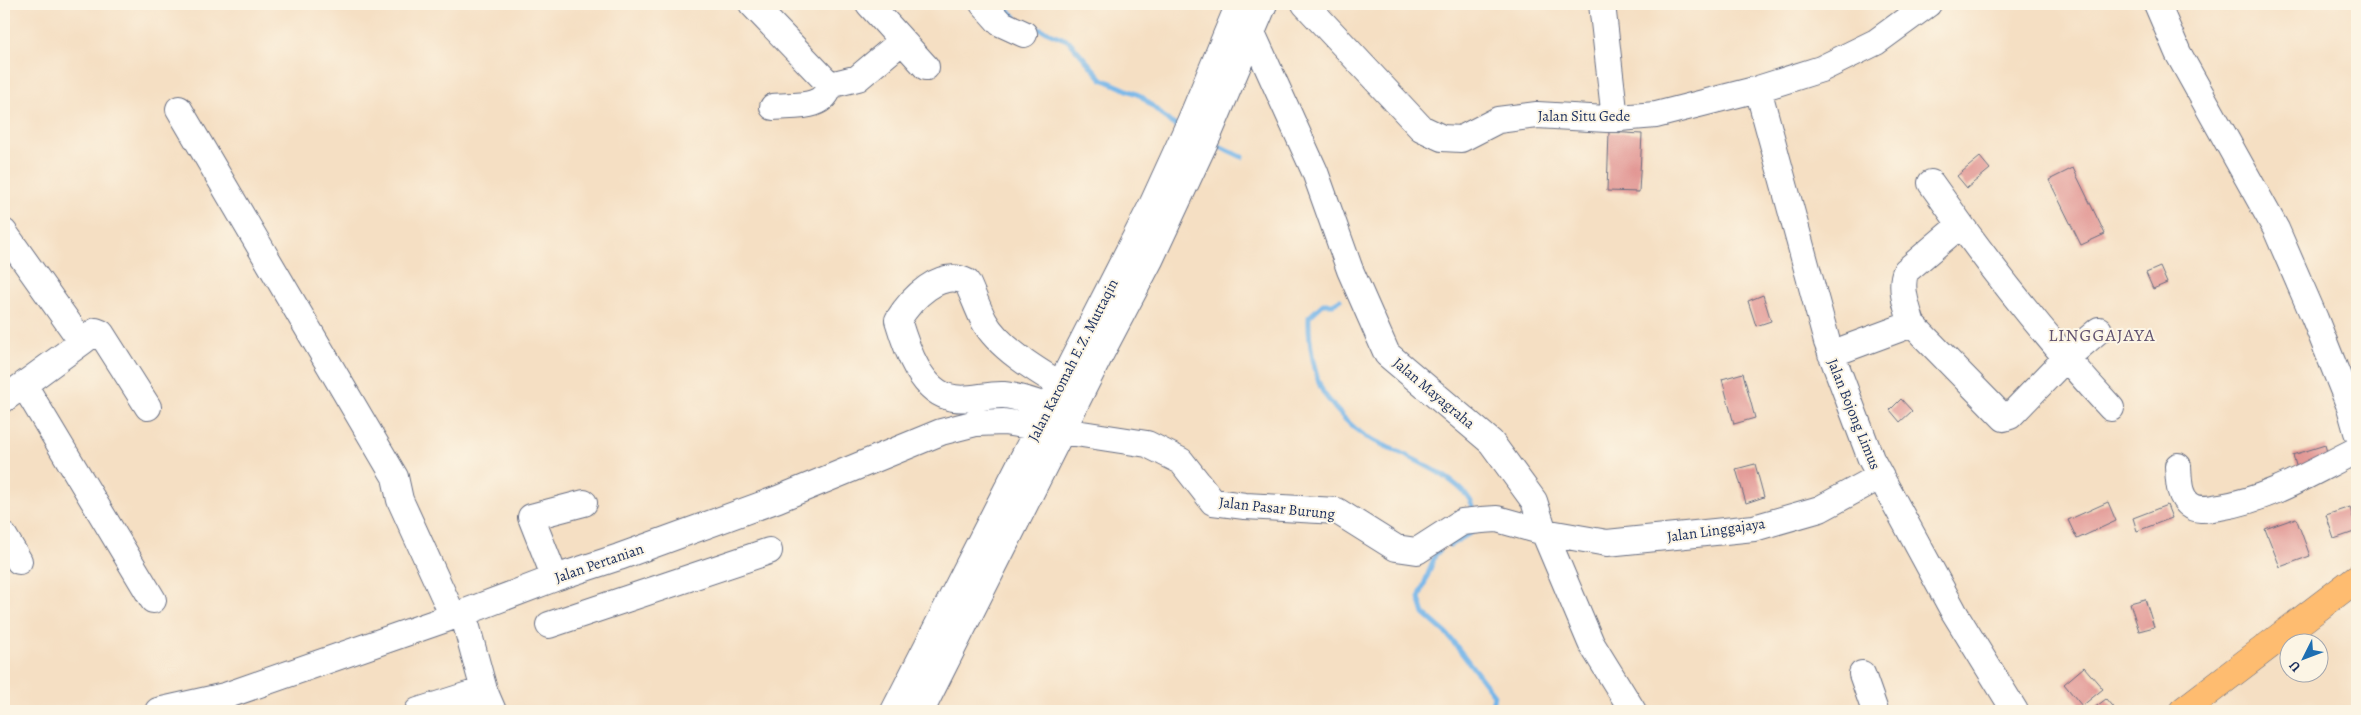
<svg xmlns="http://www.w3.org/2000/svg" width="2361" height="715" viewBox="0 0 2361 715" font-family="Alegreya,serif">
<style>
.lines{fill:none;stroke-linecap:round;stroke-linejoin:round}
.stream{stroke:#75b5e9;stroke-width:5}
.building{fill:#e0908e}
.minor-casing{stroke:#676d81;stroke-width:28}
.major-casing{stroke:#676d81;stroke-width:29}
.minor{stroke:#fff;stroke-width:26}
.major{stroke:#febc70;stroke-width:28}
.labels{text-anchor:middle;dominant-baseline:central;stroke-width:4;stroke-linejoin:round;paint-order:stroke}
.street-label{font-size:15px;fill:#1b2f5e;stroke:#fcf5e5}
.quarter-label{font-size:18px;letter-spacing:1px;fill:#60516f;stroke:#fcf5e5}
</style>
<rect width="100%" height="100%" fill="#fcf5e5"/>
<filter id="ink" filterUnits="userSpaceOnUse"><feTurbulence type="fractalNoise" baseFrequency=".02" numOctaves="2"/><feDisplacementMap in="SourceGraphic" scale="10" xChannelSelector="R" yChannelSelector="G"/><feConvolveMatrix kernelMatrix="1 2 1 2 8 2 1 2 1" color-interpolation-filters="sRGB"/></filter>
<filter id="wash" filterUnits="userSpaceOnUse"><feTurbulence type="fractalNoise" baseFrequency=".0096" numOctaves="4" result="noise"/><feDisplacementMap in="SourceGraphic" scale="20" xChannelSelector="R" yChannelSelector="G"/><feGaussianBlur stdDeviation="1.12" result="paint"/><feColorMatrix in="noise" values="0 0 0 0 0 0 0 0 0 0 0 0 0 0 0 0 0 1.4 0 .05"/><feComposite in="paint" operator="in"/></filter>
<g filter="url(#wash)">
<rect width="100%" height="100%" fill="#f5dfc3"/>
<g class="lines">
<path class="stream" d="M 1003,4 L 1015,17
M 1027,23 L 1069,41 L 1102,79 L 1141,96 L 1171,123 L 1180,128
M 1213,143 L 1242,157
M 1340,300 L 1333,304 L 1323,304 L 1309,317 C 1308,336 1314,379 1325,395 C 1335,409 1350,426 1365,436 C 1391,451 1474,479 1474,513
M 1450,545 L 1473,531
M 1439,552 L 1436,553 L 1419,598 L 1424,614 L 1447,634 L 1494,695 L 1491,711"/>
</g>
<g id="blocks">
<path class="building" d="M 1609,132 L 1642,134 L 1639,192 L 1607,191 Z
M 1980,157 L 1990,169 L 1967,188 L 1957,176 Z
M 2073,168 L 2105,234 L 2081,245 L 2049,180 Z
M 2160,267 L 2167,283 L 2153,289 L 2146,273 Z
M 1763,295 L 1771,321 L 1756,326 L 1748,301 Z
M 1743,373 L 1755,418 L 1734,424 L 1722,379 Z
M 1901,399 L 1912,411 L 1900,422 L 1890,410 Z
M 2325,445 L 2329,459 L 2297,469 L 2293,455 Z
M 1755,464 L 1764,497 L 1746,503 L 1736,469 Z
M 2108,502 L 2116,521 L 2077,539 L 2068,520 Z
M 2167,505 L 2172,518 L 2137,531 L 2133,518 Z
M 2350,507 L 2357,531 L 2334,539 L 2326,515 Z
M 2296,518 L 2310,556 L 2280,567 L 2265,529 Z
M 2145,599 L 2154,627 L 2139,631 L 2130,603 Z
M 2084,667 L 2103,689 L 2082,706 L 2064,684 Z
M 2106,699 L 2116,711 L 2090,711 Z"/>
</g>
</g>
<g filter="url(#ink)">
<use href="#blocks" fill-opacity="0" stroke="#676d81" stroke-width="1"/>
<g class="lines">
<g class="minor-casing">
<path id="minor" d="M 752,4 L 830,85 C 824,110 795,105 773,107
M 869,4 L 926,67
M 983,4 L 1000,23 L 1024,34
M 1239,4 L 1315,172 L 1350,270 L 1387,354 L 1491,442 L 1534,501 L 1544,532 L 1591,643 L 1633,711
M 1305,4 L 1421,128 L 1442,138 L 1461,139 L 1498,120 L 1537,115 L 1607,119 L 1656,115 L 1758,89 L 1821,69 L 1876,42 L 1928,4
M 1602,4 L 1615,119
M 2157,4 L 2178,53 L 2276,229 L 2315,319 L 2350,407 L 2357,432
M 830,85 L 858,78 L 902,41
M 1758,89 L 1827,342 L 1871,459 L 1954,612 L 2015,711
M 179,109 L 395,477 L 400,500 L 453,616
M 1931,183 C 1986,262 2046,338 2111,408
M 1960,225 L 1906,271 C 1899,286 1907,308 1912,324 L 2004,418 L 2010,416 L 2065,359 L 2099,330
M 4,232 L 82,342 L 4,399
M 82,342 L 96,331 L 101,333 L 148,407
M 1831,354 L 1912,324
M 24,385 L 153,600
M 1049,407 C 1035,403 1018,396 1004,395 C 987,394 970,401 954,398 C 921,394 906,347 898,320 C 911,299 940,268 967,282 C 973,295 978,309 984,321 C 998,347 1036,370 1061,385
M 2178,466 C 2179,480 2178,496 2190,505 C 2199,512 2209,508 2220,507 C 2270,499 2312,472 2357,450
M 4,536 L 19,561
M 555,578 L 531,517 L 584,503
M 549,625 L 769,551
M 1862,674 L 1875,711
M 484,690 L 493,711
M 158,711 L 225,696 L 463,613 L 555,578 L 619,557 L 778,499 L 941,432 L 976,423 L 1004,422 L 1147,444 L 1181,461 L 1213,502 L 1245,506 L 1337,511 L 1396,548 L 1417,551 L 1462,522 L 1482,520 L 1497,519 L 1544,532 L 1607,543 L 1754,528 L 1820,509 L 1879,477
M 418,711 L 484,690 L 463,613
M 894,711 L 1153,203 L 1190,122 L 1239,4
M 921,711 L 1099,357 L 1150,260 L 1210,131 L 1264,4"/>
</g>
<g class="major-casing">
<path id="major" d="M 2183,711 L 2357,578"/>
</g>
<use href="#minor" class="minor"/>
<use href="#major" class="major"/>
</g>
</g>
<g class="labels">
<g class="street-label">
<text x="1584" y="116">Jalan Situ Gede</text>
<text transform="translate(1073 360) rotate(-63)">Jalan Karomah E.Z. Muttaqin</text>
<text transform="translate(1434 393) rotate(40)">Jalan Mayagraha</text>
<text transform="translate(1854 414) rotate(68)">Jalan Bojong Limus</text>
<text transform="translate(1277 508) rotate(6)">Jalan Pasar Burung</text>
<text transform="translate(1716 530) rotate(-8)">Jalan Linggajaya</text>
<text transform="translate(599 563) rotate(-19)">Jalan Pertanian</text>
</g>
<g class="quarter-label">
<text x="2102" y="335">LINGGAJAYA</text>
</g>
</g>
<rect width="2361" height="715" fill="none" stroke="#fcf5e5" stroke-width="20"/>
<g transform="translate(2304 658) rotate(228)"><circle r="24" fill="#fcf5e5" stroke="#a2a6af"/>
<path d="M0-4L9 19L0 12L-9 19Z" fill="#1f6fb2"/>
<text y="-8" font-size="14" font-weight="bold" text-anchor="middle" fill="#1b2f5e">U</text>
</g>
</svg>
